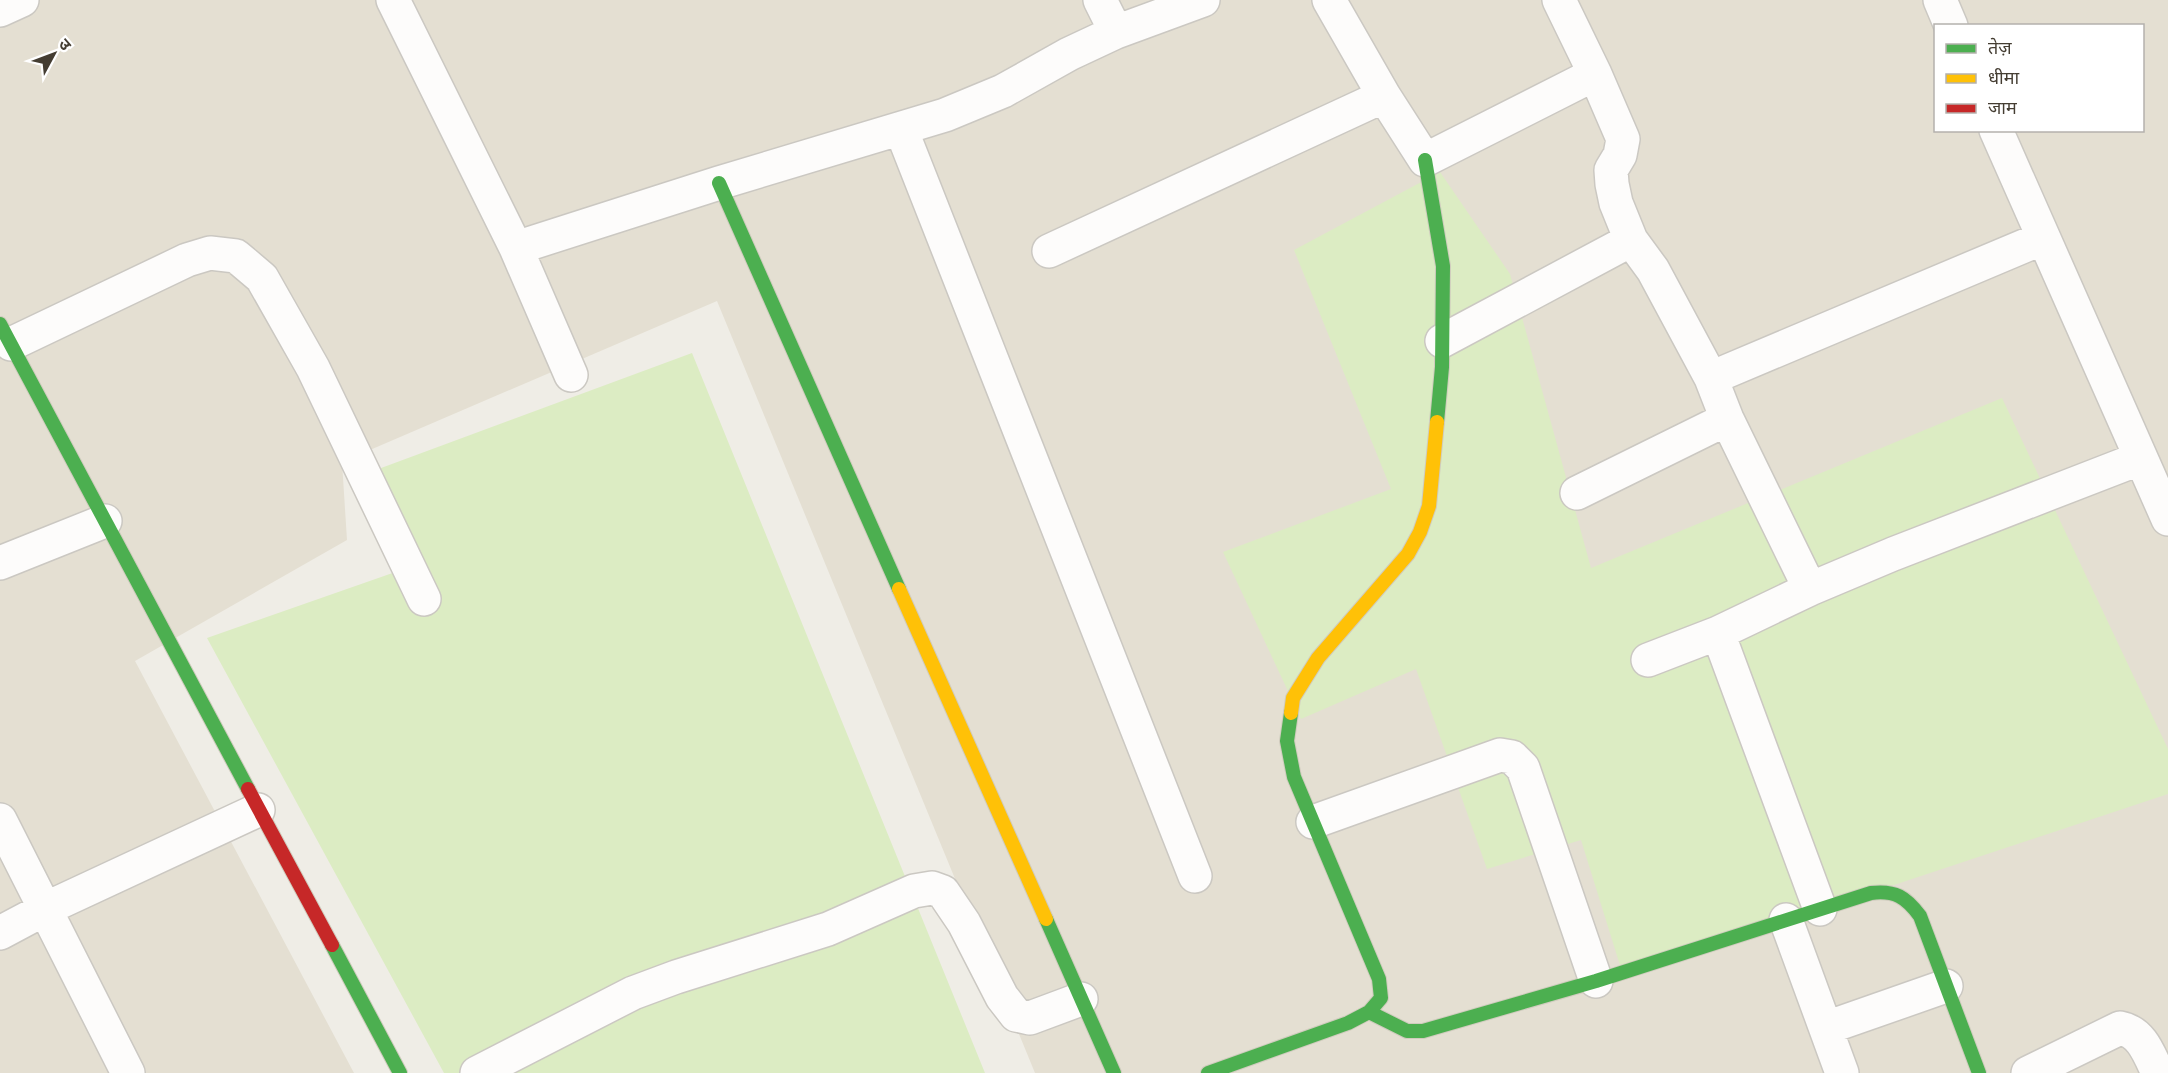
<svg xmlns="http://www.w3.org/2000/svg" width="2168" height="1073" viewBox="0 0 2168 1073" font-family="'Varela Round','Noto Sans Devanagari',sans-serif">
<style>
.residential{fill:#e4dfd2;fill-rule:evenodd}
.green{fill:#dcecc3}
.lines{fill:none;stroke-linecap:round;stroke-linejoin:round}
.street-casing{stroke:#cbc8c2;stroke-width:36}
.fast-casing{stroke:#d0ccbe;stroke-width:16}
.slow-casing{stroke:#d0ccbe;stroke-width:16}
.jam-casing{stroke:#d0ccbe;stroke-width:16}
.street{stroke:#fdfcfb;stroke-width:33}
.fast{stroke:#4caf50;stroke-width:14}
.slow{stroke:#ffc107;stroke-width:14}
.jam{stroke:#c62828;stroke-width:14}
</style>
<rect width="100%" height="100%" fill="#efede6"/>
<path class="residential" d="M 0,0 L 2168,0 L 2168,1073 L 1035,1073 L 717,301 L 342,462 L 347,540 L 135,661 L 354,1073 L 0,1073 ZM 1936,26 L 2142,26 L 2142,130 L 1936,130 Z"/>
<path class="green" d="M 1440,172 L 1510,274 L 1591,568 L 2002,398 L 2168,749 L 2168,794 L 1623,975 L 1581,840 L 1487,869 L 1416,669 L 1301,719 L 1223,552 L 1391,489 L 1294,250 Z
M 692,353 L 985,1073 L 444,1073 L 207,638 L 424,562 L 373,471 Z"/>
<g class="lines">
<g class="street-casing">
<path id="street" d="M 393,0 L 516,248 L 571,375
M 1100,0 L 1116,32
M 1329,0 L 1384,96 L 1425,160 L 1595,74
M 1559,0 L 1595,74 L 1623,139 L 1620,155 L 1611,170 L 1612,184 L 1616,203 L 1631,240
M 1940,0 L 1951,26
M 0,10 L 22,0
M 901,129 L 1195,876
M 1996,130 L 2168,519
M 516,248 L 719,183 L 945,115 L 1003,91 L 1069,54 L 1116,32 L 1203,0
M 1049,251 L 1384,96
M 1442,341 L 1631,240 L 1653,270 L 1711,378
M 11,344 L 187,260 L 210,253 L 236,256 L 262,278 L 313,368 L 424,599
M 1577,493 L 1727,419
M 0,563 L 105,521
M 1810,589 L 1727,419 L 1711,378 L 2043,238
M 1718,633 L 1820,909
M 1648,660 L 1718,633 L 1810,589 L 1893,554 L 2141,458
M 0,820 L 128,1073
M 1313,822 L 1500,755 L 1512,757 L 1523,768 L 1596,981
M 1786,920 L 1842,1073
M 0,933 L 45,909 L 258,810
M 1826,1028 L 1946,986
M 477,1073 L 633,993 L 676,977 L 828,929 L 914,891 L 932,888 L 943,892 L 964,923 L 1002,997 L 1016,1015 L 1030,1018 L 1081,999
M 2028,1073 L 2120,1028 C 2142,1032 2149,1054 2158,1073"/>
</g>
<g class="fast-casing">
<path id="fast" d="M 1425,160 L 1443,266 L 1442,367 L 1437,422
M 719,183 L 899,589
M 0,324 L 248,789
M 1046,919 L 1114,1073
M 332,945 L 400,1073
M 1369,1012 L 1407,1031 L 1423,1031 L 1596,981 L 1871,893 C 1895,890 1906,897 1920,916 L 1979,1073
M 1208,1073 L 1348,1023 L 1369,1012 L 1381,998 L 1379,979 L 1294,777 L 1287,741 L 1291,713"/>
</g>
<g class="slow-casing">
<path id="slow" d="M 899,589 L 1046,919
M 1291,713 L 1293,698 L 1318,658 L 1408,554 L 1420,532 L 1429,506 L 1437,422"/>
</g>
<g class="jam-casing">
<path id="jam" d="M 248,789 L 332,945"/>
</g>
<use href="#street" class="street"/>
<use href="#fast" class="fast"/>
<use href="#slow" class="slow"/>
<use href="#jam" class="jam"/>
</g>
<rect x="1934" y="24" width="210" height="108" fill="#ffffff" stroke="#b4b1ad" stroke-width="1.5"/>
<rect x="1946" y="44" width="30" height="9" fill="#4caf50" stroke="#b4b1ad" stroke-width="1.5"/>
<text x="1988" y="54" font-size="18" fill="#443d32">तेज़</text>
<rect x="1946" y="74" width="30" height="9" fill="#ffc107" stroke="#b4b1ad" stroke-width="1.5"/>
<text x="1988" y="84" font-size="18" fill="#443d32">धीमा</text>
<rect x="1946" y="104" width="30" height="9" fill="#c62828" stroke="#b4b1ad" stroke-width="1.5"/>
<text x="1988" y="114" font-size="18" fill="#443d32">जाम</text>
<g transform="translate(54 54) rotate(49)" stroke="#ffffff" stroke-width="4.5" paint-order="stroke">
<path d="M0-4.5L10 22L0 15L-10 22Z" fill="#443d32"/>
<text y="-9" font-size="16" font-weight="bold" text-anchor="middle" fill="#443d32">उ</text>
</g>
</svg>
